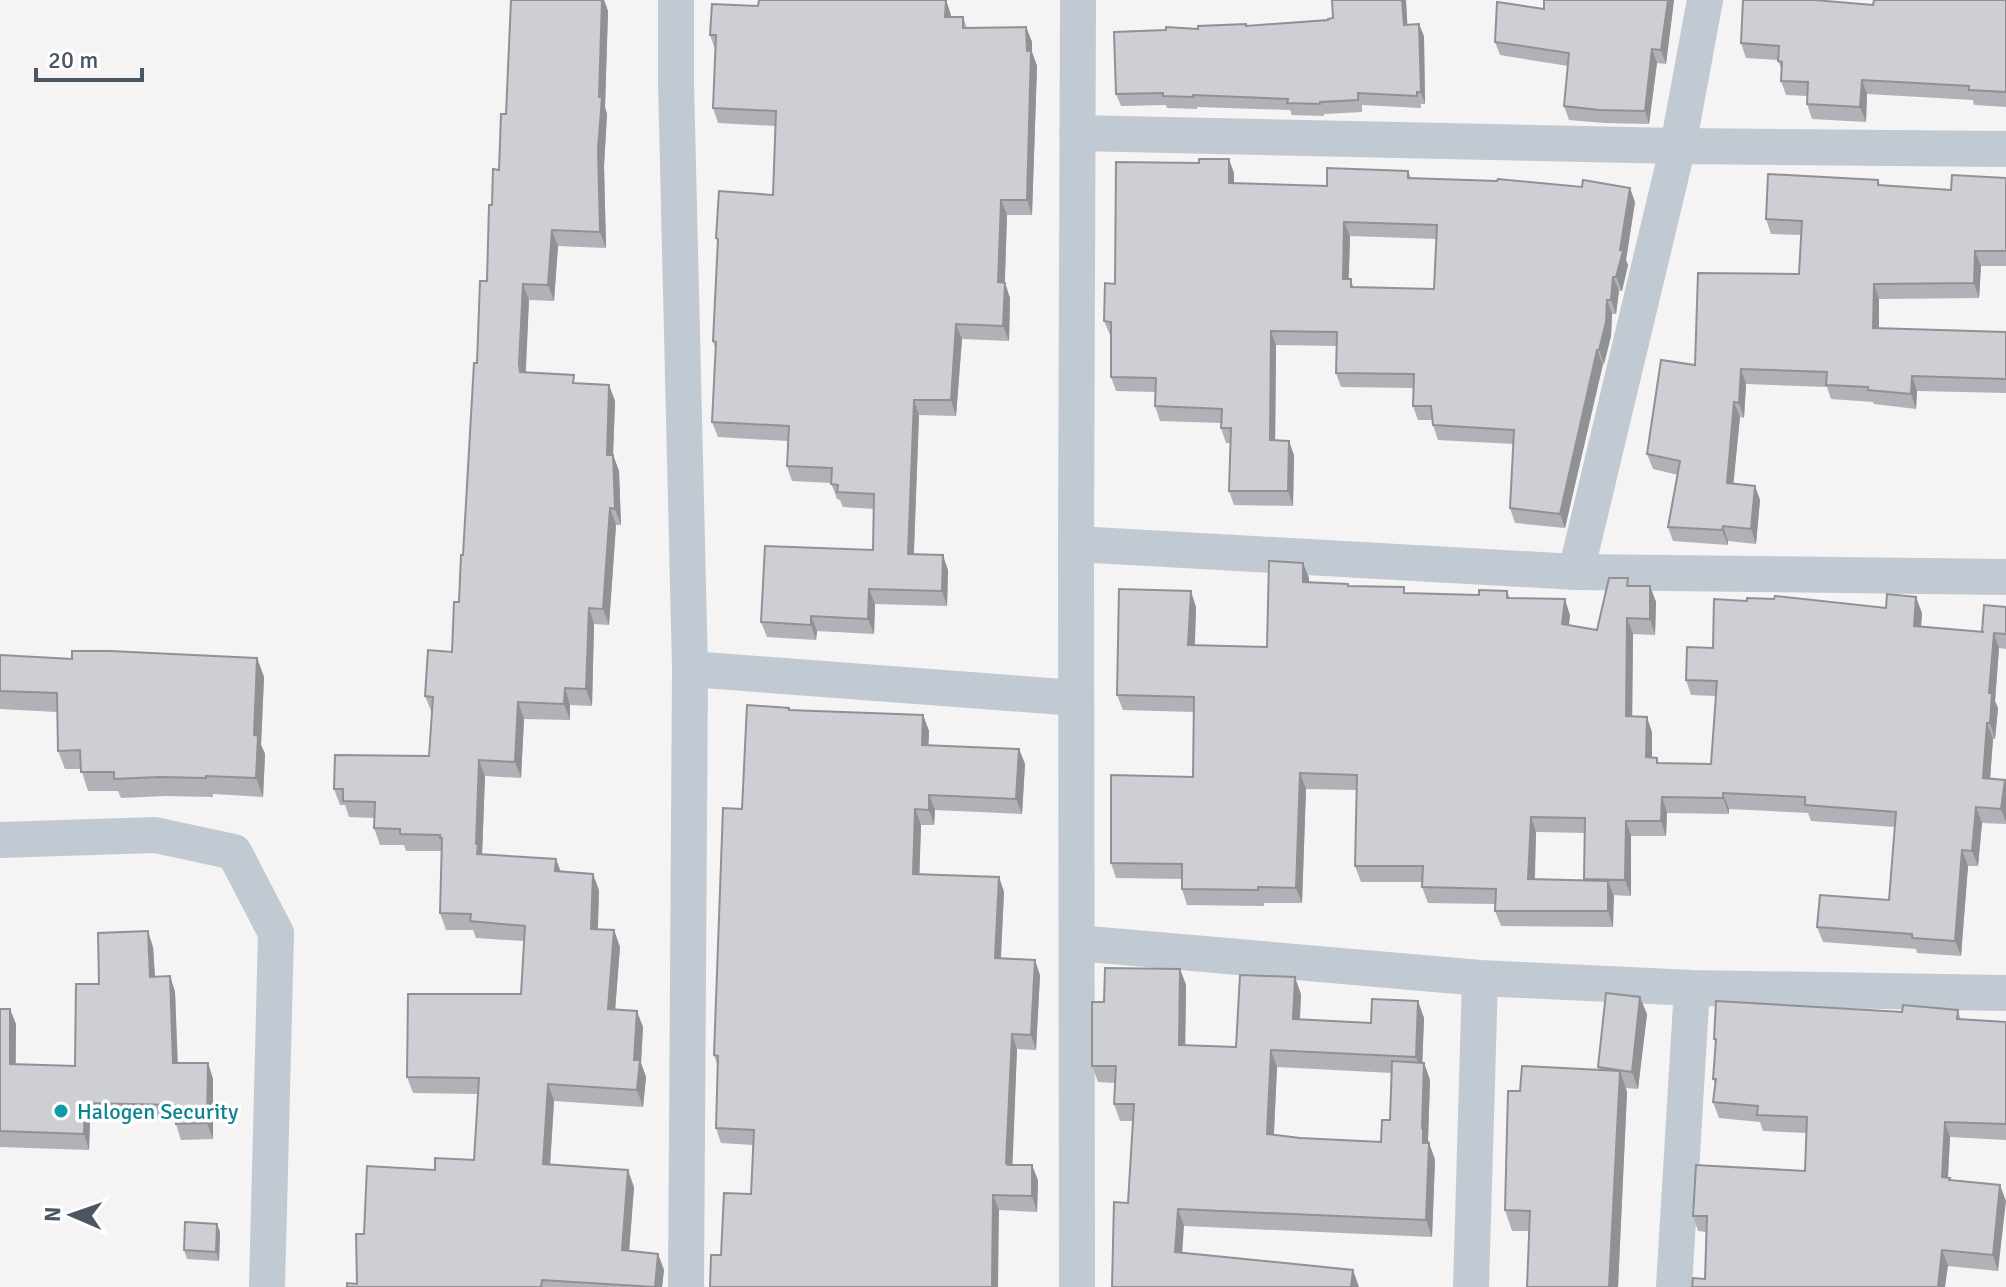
<svg xmlns="http://www.w3.org/2000/svg" width="2006" height="1287" viewBox="0 0 2006 1287" font-family="Signika,sans-serif">
<style>
.lines{fill:none;stroke-linecap:round;stroke-linejoin:round}
.minor{stroke:#c1cad2;stroke-width:36}
.wall{fill:#b0b2b7;fill-rule:evenodd}
.shaded-wall{fill:#909195}
.building{fill:#cdcfd5;stroke:#909195;stroke-width:2;fill-rule:evenodd}
.culture-dot{fill:#0f9aa8;stroke:#fff;stroke-width:3}
.labels{text-anchor:middle;dominant-baseline:central;stroke-width:7;stroke-linejoin:round;paint-order:stroke}
.culture-label{font-size:22px;fill:#0d838f;stroke:#fff;text-anchor:start}
</style>
<rect width="100%" height="100%" fill="#f5f3f3"/>
<g class="lines">
<path class="minor" d="M 676,0 L 676,83 L 690,669 L 686,1287
M 1077,133 L 1678,146 L 2006,149
M 1076,544 L 1576,572 L 2006,577
M 1576,572 L 1678,146 L 1705,0
M 690,669 L 1076,698
M 0,840 L 155,835 L 234,852 L 276,933 L 267,1287
M 1077,943 L 1480,978 L 1692,988 L 2006,993
M 1077,1287 L 1076,544 L 1078,0
M 1471,1287 L 1480,978
M 1674,1287 L 1692,988"/>
</g>
<path class="wall" d="M 511,0 L 604,0 L 608,11 L 605,107 L 607,114 L 604,166 L 606,248 L 558,246 L 554,301 L 529,300 L 526,372 L 577,384 L 609,385 L 615,401 L 613,455 L 619,471 L 621,525 L 616,525 L 609,625 L 594,624 L 592,706 L 570,705 L 570,720 L 524,719 L 521,778 L 485,776 L 482,854 L 556,859 L 560,871 L 599,890 L 598,929 L 614,930 L 620,947 L 615,1009 L 643,1027 L 641,1063 L 646,1077 L 643,1107 L 554,1101 L 550,1165 L 634,1187 L 629,1251 L 658,1254 L 664,1270 L 662,1287 L 347,1287 L 357,1284 L 364,1234 L 435,1170 L 474,1160 L 478,1094 L 413,1093 L 407,1077 L 521,994 L 524,941 L 476,938 L 473,930 L 446,930 L 440,913 L 442,851 L 406,851 L 404,845 L 380,845 L 374,828 L 374,818 L 349,817 L 345,805 L 340,805 L 334,789 L 429,756 L 432,713 L 425,696 L 452,652 L 459,602 L 463,555 L 477,363 L 487,281 L 492,205 L 499,170 L 506,114 Z
M 946,0 L 951,17 L 963,17 L 967,28 L 1026,27 L 1032,42 L 1032,52 L 1037,66 L 1032,215 L 1007,215 L 1005,283 L 1010,298 L 1009,341 L 962,339 L 956,416 L 919,415 L 914,555 L 948,570 L 947,606 L 875,604 L 874,634 L 817,631 L 816,640 L 767,637 L 761,622 L 873,550 L 874,509 L 843,507 L 840,500 L 837,499 L 831,483 L 792,481 L 787,466 L 788,441 L 718,437 L 712,422 L 716,350 L 713,341 L 718,243 L 716,238 L 773,195 L 776,126 L 718,123 L 713,108 L 715,49 L 710,35 L 758,6 Z
M 1332,0 L 1406,0 L 1407,25 L 1424,36 L 1425,104 L 1421,104 L 1421,108 L 1362,105 L 1362,112 L 1324,114 L 1324,116 L 1292,115 L 1290,110 L 1197,107 L 1197,109 L 1167,108 L 1166,105 L 1121,106 L 1116,94 L 1198,29 L 1328,20 L 1333,18 Z
M 1674,0 L 1666,64 L 1657,63 L 1649,124 L 1604,123 L 1569,120 L 1564,106 L 1568,66 L 1500,55 L 1495,42 L 1544,9 Z
M 2006,0 L 2006,107 L 1974,105 L 1973,100 L 1867,94 L 1866,122 L 1812,119 L 1807,104 L 1807,96 L 1786,95 L 1781,81 L 1782,71 L 1778,60 L 1746,58 L 1741,43 L 1873,5 Z
M 1408,171 L 1411,178 L 1635,202 L 1626,260 L 1628,265 L 1622,291 L 1619,291 L 1616,314 L 1612,314 L 1611,336 L 1604,364 L 1603,364 L 1565,528 L 1515,523 L 1510,508 L 1514,444 L 1438,440 L 1433,425 L 1432,420 L 1418,420 L 1413,406 L 1414,388 L 1341,387 L 1336,373 L 1337,346 L 1276,345 L 1275,440 L 1294,455 L 1293,506 L 1234,505 L 1229,491 L 1231,443 L 1226,443 L 1221,428 L 1221,423 L 1160,421 L 1155,406 L 1156,392 L 1116,391 L 1111,377 L 1111,336 L 1110,335 L 1104,321 L 1115,284 L 1234,173 L 1234,183 L 1327,186 ZM 1350,236 L 1437,239 L 1434,289 L 1354,287 L 1349,279 Z
M 2006,178 L 2006,266 L 1981,266 L 1979,298 L 1879,299 L 1879,328 L 2006,332 L 2006,393 L 1917,391 L 1916,409 L 1874,404 L 1873,402 L 1831,399 L 1827,387 L 1746,384 L 1744,418 L 1740,417 L 1733,484 L 1755,486 L 1760,500 L 1756,544 L 1728,541 L 1728,545 L 1673,541 L 1668,527 L 1678,475 L 1653,469 L 1647,454 L 1695,365 L 1799,274 L 1801,235 L 1771,234 L 1766,219 L 1878,180 L 1880,185 L 1951,190 Z
M 1303,563 L 1309,578 L 1309,582 L 1406,594 L 1479,595 L 1507,591 L 1510,598 L 1570,615 L 1569,625 L 1597,630 L 1630,586 L 1650,586 L 1656,602 L 1655,635 L 1633,634 L 1632,716 L 1652,732 L 1652,757 L 1657,758 L 1659,764 L 1711,764 L 1716,696 L 1691,695 L 1686,680 L 1713,648 L 1922,613 L 1921,626 L 1982,632 L 2006,607 L 2006,649 L 1999,648 L 1995,701 L 1998,708 L 1995,739 L 1993,739 L 1990,779 L 2005,780 L 2006,783 L 2006,824 L 1982,823 L 1978,866 L 1968,866 L 1961,956 L 1917,953 L 1916,949 L 1823,942 L 1817,927 L 1889,900 L 1895,827 L 1811,821 L 1808,813 L 1729,809 L 1729,814 L 1667,813 L 1666,836 L 1631,836 L 1631,896 L 1613,895 L 1613,927 L 1501,926 L 1495,911 L 1495,904 L 1428,903 L 1422,887 L 1422,882 L 1361,882 L 1355,866 L 1357,790 L 1306,789 L 1302,903 L 1264,903 L 1264,906 L 1187,905 L 1182,889 L 1182,879 L 1116,878 L 1111,863 L 1193,777 L 1194,712 L 1123,710 L 1117,695 L 1196,607 L 1195,645 L 1267,647 ZM 1536,832 L 1585,833 L 1584,880 L 1535,880 Z
M 0,655 L 72,659 L 257,658 L 264,677 L 261,745 L 265,754 L 263,797 L 213,794 L 213,797 L 166,796 L 121,798 L 118,791 L 88,791 L 81,769 L 65,769 L 58,751 L 57,712 L 0,709 Z
M 789,710 L 923,715 L 929,731 L 928,745 L 1019,749 L 1025,764 L 1022,814 L 935,810 L 934,825 L 921,825 L 919,874 L 999,877 L 1004,892 L 1001,958 L 1040,975 L 1036,1050 L 1017,1049 L 1012,1165 L 1038,1180 L 1037,1212 L 999,1210 L 721,1255 L 751,1194 L 753,1145 L 721,1143 L 716,1128 L 718,1067 L 714,1055 L 742,809 Z
M 153,947 L 155,977 L 170,976 L 175,992 L 178,1063 L 208,1063 L 213,1079 L 213,1139 L 181,1140 L 176,1124 L 176,1120 L 90,1119 L 89,1150 L 0,1147 L 0,1009 L 16,1024 L 16,1064 L 75,1066 L 99,984 Z
M 1180,969 L 1186,985 L 1185,1045 L 1236,1047 L 1301,994 L 1300,1019 L 1371,1023 L 1418,1001 L 1424,1018 L 1422,1063 L 1424,1063 L 1430,1080 L 1428,1140 L 1435,1160 L 1432,1237 L 1184,1226 L 1112,1287 L 1128,1203 L 1133,1121 L 1120,1121 L 1114,1104 L 1115,1083 L 1098,1082 L 1092,1066 L 1104,1002 ZM 1277,1067 L 1392,1073 L 1390,1120 L 1381,1142 L 1300,1138 L 1274,1135 Z
M 1958,1010 L 1961,1020 L 2006,1022 L 2006,1140 L 1950,1137 L 1948,1178 L 1950,1180 L 2000,1185 L 1998,1271 L 1948,1266 L 1705,1279 L 1706,1232 L 1698,1231 L 1693,1216 L 1805,1171 L 1807,1133 L 1763,1131 L 1760,1122 L 1719,1118 L 1713,1102 L 1715,1084 L 1713,1079 L 1716,1045 L 1714,1039 L 1902,1012 Z
M 1647,1014 L 1638,1089 L 1626,1088 L 1627,1092 L 1618,1287 L 1527,1287 L 1529,1231 L 1512,1231 L 1505,1210 L 1599,1070 L 1598,1067 Z
M 217,1224 L 220,1232 L 219,1261 L 187,1259 L 184,1250 Z"/>
<path class="shaded-wall" d="M 602,0 L 604,0 L 608,11 L 605,107 L 607,114 L 604,166 L 606,248 L 600,232 L 598,149 Z
M 946,0 L 951,15 L 950,32 L 945,17 Z
M 1402,0 L 1406,0 L 1408,36 L 1404,25 Z
M 1668,0 L 1674,0 L 1666,64 L 1661,50 Z
M 1419,24 L 1424,36 L 1425,104 L 1421,92 Z
M 1026,27 L 1032,42 L 1032,52 L 1037,66 L 1032,215 L 1027,200 Z
M 1652,49 L 1657,63 L 1649,124 L 1645,111 Z
M 1862,80 L 1867,94 L 1866,122 L 1860,107 Z
M 1229,159 L 1234,173 L 1234,197 L 1229,183 Z
M 1630,188 L 1635,202 L 1626,260 L 1628,265 L 1622,291 L 1616,277 Z
M 1001,200 L 1007,215 L 1004,298 L 998,282 Z
M 1344,222 L 1350,236 L 1348,293 L 1343,279 Z
M 552,230 L 558,246 L 554,301 L 548,285 Z
M 1975,251 L 1981,266 L 1979,298 L 1974,283 Z
M 1613,277 L 1619,291 L 1616,314 L 1611,300 Z
M 1005,283 L 1010,298 L 1009,341 L 1003,326 Z
M 523,284 L 529,300 L 525,380 L 520,372 Z
M 1874,284 L 1879,299 L 1879,343 L 1873,328 Z
M 1607,300 L 1612,314 L 1611,336 L 1604,364 L 1599,350 Z
M 956,324 L 962,339 L 956,416 L 951,400 Z
M 1271,331 L 1276,345 L 1275,455 L 1270,440 Z
M 1597,350 L 1603,364 L 1565,528 L 1560,514 Z
M 1741,369 L 1746,384 L 1744,418 L 1739,403 Z
M 1912,376 L 1917,391 L 1916,409 L 1911,394 Z
M 609,385 L 615,401 L 613,455 L 619,471 L 621,525 L 615,509 L 607,455 Z
M 914,400 L 919,415 L 913,570 L 908,554 Z
M 1734,402 L 1740,417 L 1732,498 L 1727,483 Z
M 1289,441 L 1294,455 L 1293,506 L 1288,491 Z
M 1755,486 L 1760,500 L 1756,544 L 1751,529 Z
M 610,508 L 616,525 L 609,625 L 603,609 Z
M 1723,526 L 1728,541 L 1728,545 L 1722,530 Z
M 943,555 L 948,570 L 947,606 L 942,591 Z
M 1303,563 L 1309,578 L 1309,598 L 1303,582 Z
M 1650,586 L 1656,602 L 1655,635 L 1650,619 Z
M 869,589 L 875,604 L 874,634 L 868,619 Z
M 1191,591 L 1196,607 L 1194,661 L 1188,645 Z
M 1916,597 L 1922,613 L 1920,641 L 1914,626 Z
M 1565,599 L 1570,615 L 1567,640 L 1562,624 Z
M 589,608 L 594,624 L 592,706 L 586,689 Z
M 811,616 L 817,631 L 816,640 L 811,625 Z
M 1627,618 L 1633,634 L 1632,732 L 1626,716 Z
M 1994,633 L 1999,648 L 1995,701 L 1998,708 L 1995,739 L 1990,723 L 1989,693 Z
M 257,658 L 264,677 L 261,745 L 265,754 L 263,797 L 256,778 L 254,735 Z
M 565,688 L 570,705 L 570,720 L 564,704 Z
M 518,702 L 524,719 L 521,778 L 515,762 Z
M 923,715 L 929,731 L 928,760 L 922,745 Z
M 1647,717 L 1652,732 L 1652,773 L 1646,757 Z
M 1987,723 L 1993,739 L 1989,794 L 1983,778 Z
M 1019,749 L 1025,764 L 1022,814 L 1016,799 Z
M 479,760 L 485,776 L 482,856 L 477,854 L 476,844 Z
M 1300,773 L 1306,789 L 1302,903 L 1296,888 Z
M 2005,780 L 2006,783 L 2006,822 L 2001,809 Z
M 1723,793 L 1729,809 L 1729,814 L 1723,798 Z
M 929,795 L 935,810 L 934,825 L 929,810 Z
M 1662,797 L 1667,813 L 1666,836 L 1661,821 Z
M 1976,807 L 1982,823 L 1978,866 L 1972,851 Z
M 915,809 L 921,825 L 919,889 L 913,874 Z
M 1531,817 L 1536,832 L 1534,895 L 1528,879 Z
M 1626,821 L 1631,836 L 1631,896 L 1625,880 Z
M 1962,850 L 1968,866 L 1961,956 L 1955,941 Z
M 556,859 L 562,875 L 555,871 Z
M 593,874 L 599,890 L 597,945 L 591,929 Z
M 999,877 L 1004,892 L 1000,973 L 995,958 Z
M 1608,881 L 1614,896 L 1613,927 L 1608,911 Z
M 614,930 L 620,947 L 614,1025 L 608,1009 Z
M 148,931 L 153,947 L 156,993 L 150,977 Z
M 1035,960 L 1040,975 L 1036,1050 L 1031,1035 Z
M 1180,969 L 1186,985 L 1185,1062 L 1179,1045 Z
M 170,976 L 175,992 L 178,1078 L 173,1063 Z
M 1295,977 L 1301,994 L 1299,1036 L 1293,1019 Z
M 1640,997 L 1647,1014 L 1638,1089 L 1632,1072 Z
M 1418,1001 L 1424,1018 L 1422,1074 L 1416,1057 Z
M 10,1009 L 16,1024 L 15,1079 L 10,1064 Z
M 637,1011 L 643,1027 L 641,1063 L 646,1077 L 643,1107 L 637,1090 L 634,1060 Z
M 1012,1034 L 1017,1049 L 1012,1178 L 1006,1163 Z
M 1271,1050 L 1277,1067 L 1273,1150 L 1267,1134 Z
M 208,1063 L 213,1079 L 213,1139 L 207,1123 Z
M 1424,1063 L 1430,1080 L 1428,1140 L 1435,1160 L 1432,1237 L 1426,1220 L 1422,1128 Z
M 1620,1071 L 1627,1092 L 1618,1287 L 1609,1287 Z
M 548,1084 L 554,1101 L 549,1181 L 543,1164 Z
M 85,1103 L 90,1119 L 89,1150 L 84,1134 Z
M 1945,1122 L 1950,1137 L 1947,1193 L 1942,1177 Z
M 1032,1165 L 1038,1180 L 1037,1212 L 1032,1196 Z
M 628,1170 L 634,1187 L 628,1266 L 622,1250 Z
M 2000,1185 L 2006,1201 L 1998,1271 L 1993,1255 Z
M 993,1195 L 999,1210 L 998,1287 L 992,1287 Z
M 1178,1209 L 1184,1226 L 1181,1269 L 1175,1252 Z
M 217,1224 L 220,1232 L 219,1261 L 216,1252 Z
M 1942,1250 L 1948,1266 L 1945,1287 L 1938,1287 Z
M 658,1254 L 664,1270 L 662,1287 L 655,1287 Z
M 1353,1270 L 1359,1287 L 1351,1287 Z"/>
<path class="building" d="M 511,0 L 602,0 L 599,97 L 602,97 L 598,149 L 600,232 L 552,230 L 548,285 L 523,284 L 519,364 L 520,372 L 574,375 L 573,383 L 609,385 L 607,455 L 613,455 L 615,509 L 610,508 L 603,609 L 589,608 L 586,689 L 565,688 L 564,704 L 518,702 L 515,762 L 479,760 L 476,844 L 478,844 L 477,854 L 556,859 L 555,871 L 593,874 L 591,929 L 614,930 L 608,1009 L 637,1011 L 634,1060 L 640,1060 L 637,1090 L 548,1084 L 543,1164 L 628,1170 L 622,1250 L 658,1254 L 655,1287 L 542,1280 L 541,1287 L 347,1287 L 347,1283 L 357,1284 L 356,1234 L 364,1234 L 367,1166 L 435,1170 L 435,1158 L 474,1160 L 479,1078 L 407,1077 L 408,994 L 521,994 L 525,926 L 470,921 L 471,914 L 440,913 L 442,838 L 440,838 L 440,835 L 400,834 L 400,829 L 374,828 L 375,802 L 343,801 L 343,789 L 334,789 L 335,755 L 429,756 L 433,697 L 425,696 L 428,650 L 452,652 L 454,602 L 459,602 L 461,555 L 463,555 L 474,363 L 477,363 L 480,281 L 487,281 L 489,205 L 492,205 L 493,169 L 499,170 L 501,114 L 506,114 Z
M 759,0 L 946,0 L 945,17 L 963,17 L 963,28 L 1026,27 L 1027,51 L 1031,50 L 1027,200 L 1001,200 L 998,282 L 1005,283 L 1003,326 L 956,324 L 951,400 L 914,400 L 908,554 L 943,555 L 942,591 L 869,589 L 868,619 L 811,616 L 811,625 L 761,622 L 765,546 L 873,550 L 874,494 L 837,492 L 838,485 L 831,484 L 832,468 L 787,466 L 789,426 L 712,422 L 716,342 L 713,341 L 718,239 L 716,238 L 719,191 L 773,195 L 776,111 L 713,108 L 716,35 L 710,35 L 712,4 L 758,6 Z
M 1332,0 L 1402,0 L 1404,25 L 1419,24 L 1421,92 L 1417,92 L 1417,96 L 1358,93 L 1358,100 L 1320,102 L 1320,104 L 1287,103 L 1288,99 L 1193,95 L 1193,97 L 1163,96 L 1163,93 L 1116,94 L 1114,32 L 1166,30 L 1166,27 L 1198,29 L 1198,26 L 1246,24 L 1246,26 L 1328,20 L 1328,19 L 1333,18 Z
M 1544,0 L 1668,0 L 1661,50 L 1652,49 L 1645,111 L 1599,110 L 1564,106 L 1569,53 L 1495,42 L 1497,2 L 1544,9 Z
M 1743,0 L 1814,0 L 1873,5 L 1874,0 L 2006,0 L 2006,92 L 1969,90 L 1969,86 L 1862,80 L 1860,107 L 1807,104 L 1808,82 L 1781,81 L 1782,62 L 1778,61 L 1779,46 L 1741,43 Z
M 1199,159 L 1229,159 L 1229,183 L 1327,186 L 1327,168 L 1408,171 L 1408,178 L 1497,181 L 1498,179 L 1582,187 L 1583,180 L 1630,188 L 1620,250 L 1623,251 L 1616,277 L 1613,277 L 1611,300 L 1607,300 L 1606,322 L 1599,350 L 1597,350 L 1560,514 L 1510,508 L 1514,430 L 1433,425 L 1431,406 L 1413,406 L 1414,374 L 1336,373 L 1337,332 L 1271,331 L 1270,440 L 1289,441 L 1288,491 L 1229,491 L 1231,428 L 1221,428 L 1222,409 L 1155,406 L 1156,378 L 1111,377 L 1111,322 L 1104,321 L 1105,283 L 1115,284 L 1116,162 L 1199,163 ZM 1344,222 L 1437,225 L 1434,289 L 1351,287 L 1351,279 L 1343,279 Z
M 1768,174 L 1878,180 L 1878,185 L 1951,190 L 1952,175 L 2006,178 L 2006,251 L 1975,251 L 1974,283 L 1874,284 L 1873,328 L 2006,332 L 2006,379 L 1912,376 L 1911,394 L 1868,390 L 1868,387 L 1826,385 L 1827,372 L 1741,369 L 1739,403 L 1734,402 L 1727,483 L 1755,486 L 1751,529 L 1723,526 L 1722,530 L 1668,527 L 1680,461 L 1647,454 L 1661,360 L 1695,365 L 1698,273 L 1799,274 L 1802,221 L 1766,219 Z
M 1269,561 L 1303,563 L 1303,582 L 1348,584 L 1348,586 L 1404,587 L 1404,593 L 1479,595 L 1479,590 L 1507,591 L 1507,598 L 1565,599 L 1562,624 L 1597,630 L 1609,578 L 1628,578 L 1627,586 L 1650,586 L 1650,619 L 1627,618 L 1626,716 L 1647,717 L 1646,757 L 1657,758 L 1657,763 L 1711,764 L 1717,681 L 1686,680 L 1687,647 L 1713,648 L 1714,599 L 1747,601 L 1747,598 L 1774,599 L 1775,596 L 1886,608 L 1887,594 L 1916,597 L 1914,626 L 1984,632 L 1982,632 L 1984,605 L 2006,607 L 2006,634 L 1994,633 L 1989,693 L 1992,693 L 1990,723 L 1987,723 L 1983,778 L 2005,780 L 2001,809 L 1976,807 L 1972,851 L 1962,850 L 1955,941 L 1912,938 L 1912,934 L 1817,927 L 1820,895 L 1889,900 L 1896,812 L 1805,805 L 1805,797 L 1723,793 L 1723,798 L 1662,797 L 1661,821 L 1626,821 L 1625,880 L 1584,879 L 1585,818 L 1531,817 L 1528,879 L 1608,881 L 1608,911 L 1495,911 L 1496,889 L 1422,887 L 1423,866 L 1355,866 L 1357,775 L 1300,773 L 1296,888 L 1258,887 L 1258,890 L 1182,889 L 1182,864 L 1111,863 L 1111,775 L 1193,777 L 1194,697 L 1117,695 L 1119,589 L 1191,591 L 1188,645 L 1267,647 Z
M 72,651 L 110,651 L 257,658 L 254,735 L 258,736 L 256,778 L 206,776 L 206,778 L 159,777 L 114,779 L 114,772 L 81,772 L 80,750 L 58,751 L 57,693 L 0,691 L 0,655 L 72,659 Z
M 747,705 L 789,708 L 789,710 L 923,715 L 922,745 L 1019,749 L 1016,799 L 929,795 L 929,810 L 915,809 L 913,874 L 999,877 L 995,958 L 1035,960 L 1031,1035 L 1012,1034 L 1006,1163 L 1008,1165 L 1032,1165 L 1032,1196 L 993,1195 L 992,1287 L 710,1287 L 711,1255 L 721,1255 L 724,1193 L 751,1194 L 754,1130 L 716,1128 L 718,1056 L 714,1055 L 723,808 L 742,809 Z
M 148,931 L 150,977 L 170,976 L 173,1063 L 208,1063 L 207,1123 L 176,1124 L 175,1105 L 85,1103 L 84,1134 L 0,1131 L 0,1009 L 10,1009 L 10,1064 L 75,1066 L 76,984 L 99,984 L 98,933 Z
M 1105,968 L 1180,969 L 1179,1045 L 1236,1047 L 1240,975 L 1295,977 L 1293,1019 L 1371,1023 L 1372,999 L 1418,1001 L 1416,1057 L 1271,1050 L 1267,1134 L 1300,1138 L 1381,1142 L 1382,1120 L 1390,1120 L 1392,1061 L 1424,1063 L 1422,1128 L 1423,1128 L 1423,1143 L 1429,1143 L 1426,1220 L 1178,1209 L 1175,1252 L 1353,1270 L 1351,1287 L 1112,1287 L 1114,1202 L 1128,1203 L 1134,1104 L 1114,1104 L 1116,1066 L 1092,1066 L 1092,1002 L 1104,1002 Z
M 1606,993 L 1640,997 L 1632,1072 L 1598,1067 Z
M 1716,1001 L 1902,1012 L 1903,1005 L 1958,1010 L 1957,1019 L 2006,1022 L 2006,1124 L 1945,1122 L 1942,1177 L 1950,1178 L 1949,1180 L 2000,1185 L 1993,1255 L 1942,1250 L 1938,1287 L 1692,1287 L 1693,1278 L 1705,1279 L 1707,1216 L 1693,1216 L 1696,1165 L 1805,1171 L 1807,1117 L 1757,1115 L 1758,1106 L 1713,1102 L 1716,1079 L 1713,1079 L 1716,1039 L 1714,1039 Z
M 1522,1066 L 1620,1071 L 1609,1287 L 1527,1287 L 1530,1211 L 1505,1210 L 1508,1091 L 1520,1091 Z
M 185,1222 L 217,1224 L 216,1252 L 184,1250 Z"/>
<circle class="culture-dot" cx="61" cy="1111" r="8"/>
<g class="labels">
<g class="culture-label">
<text x="77" y="1111">Halogen Security</text>
</g>
</g>
<g transform="translate(72 1215) rotate(272)" stroke="#ffffff" stroke-width="6" paint-order="stroke">
<path d="M0-6L14 30L0 20L-14 30Z" fill="#4a5661"/>
<text y="-12" font-size="22" font-weight="bold" text-anchor="middle" fill="#4a5661">N</text>
</g>
<path d="M36 68v12h106v-12" fill="none" stroke="#4a5661" stroke-width="4"/>
<text x="48" y="68" font-size="24" fill="#4a5661" stroke="#ffffff" stroke-width="6" paint-order="stroke">20 m</text>
</svg>
